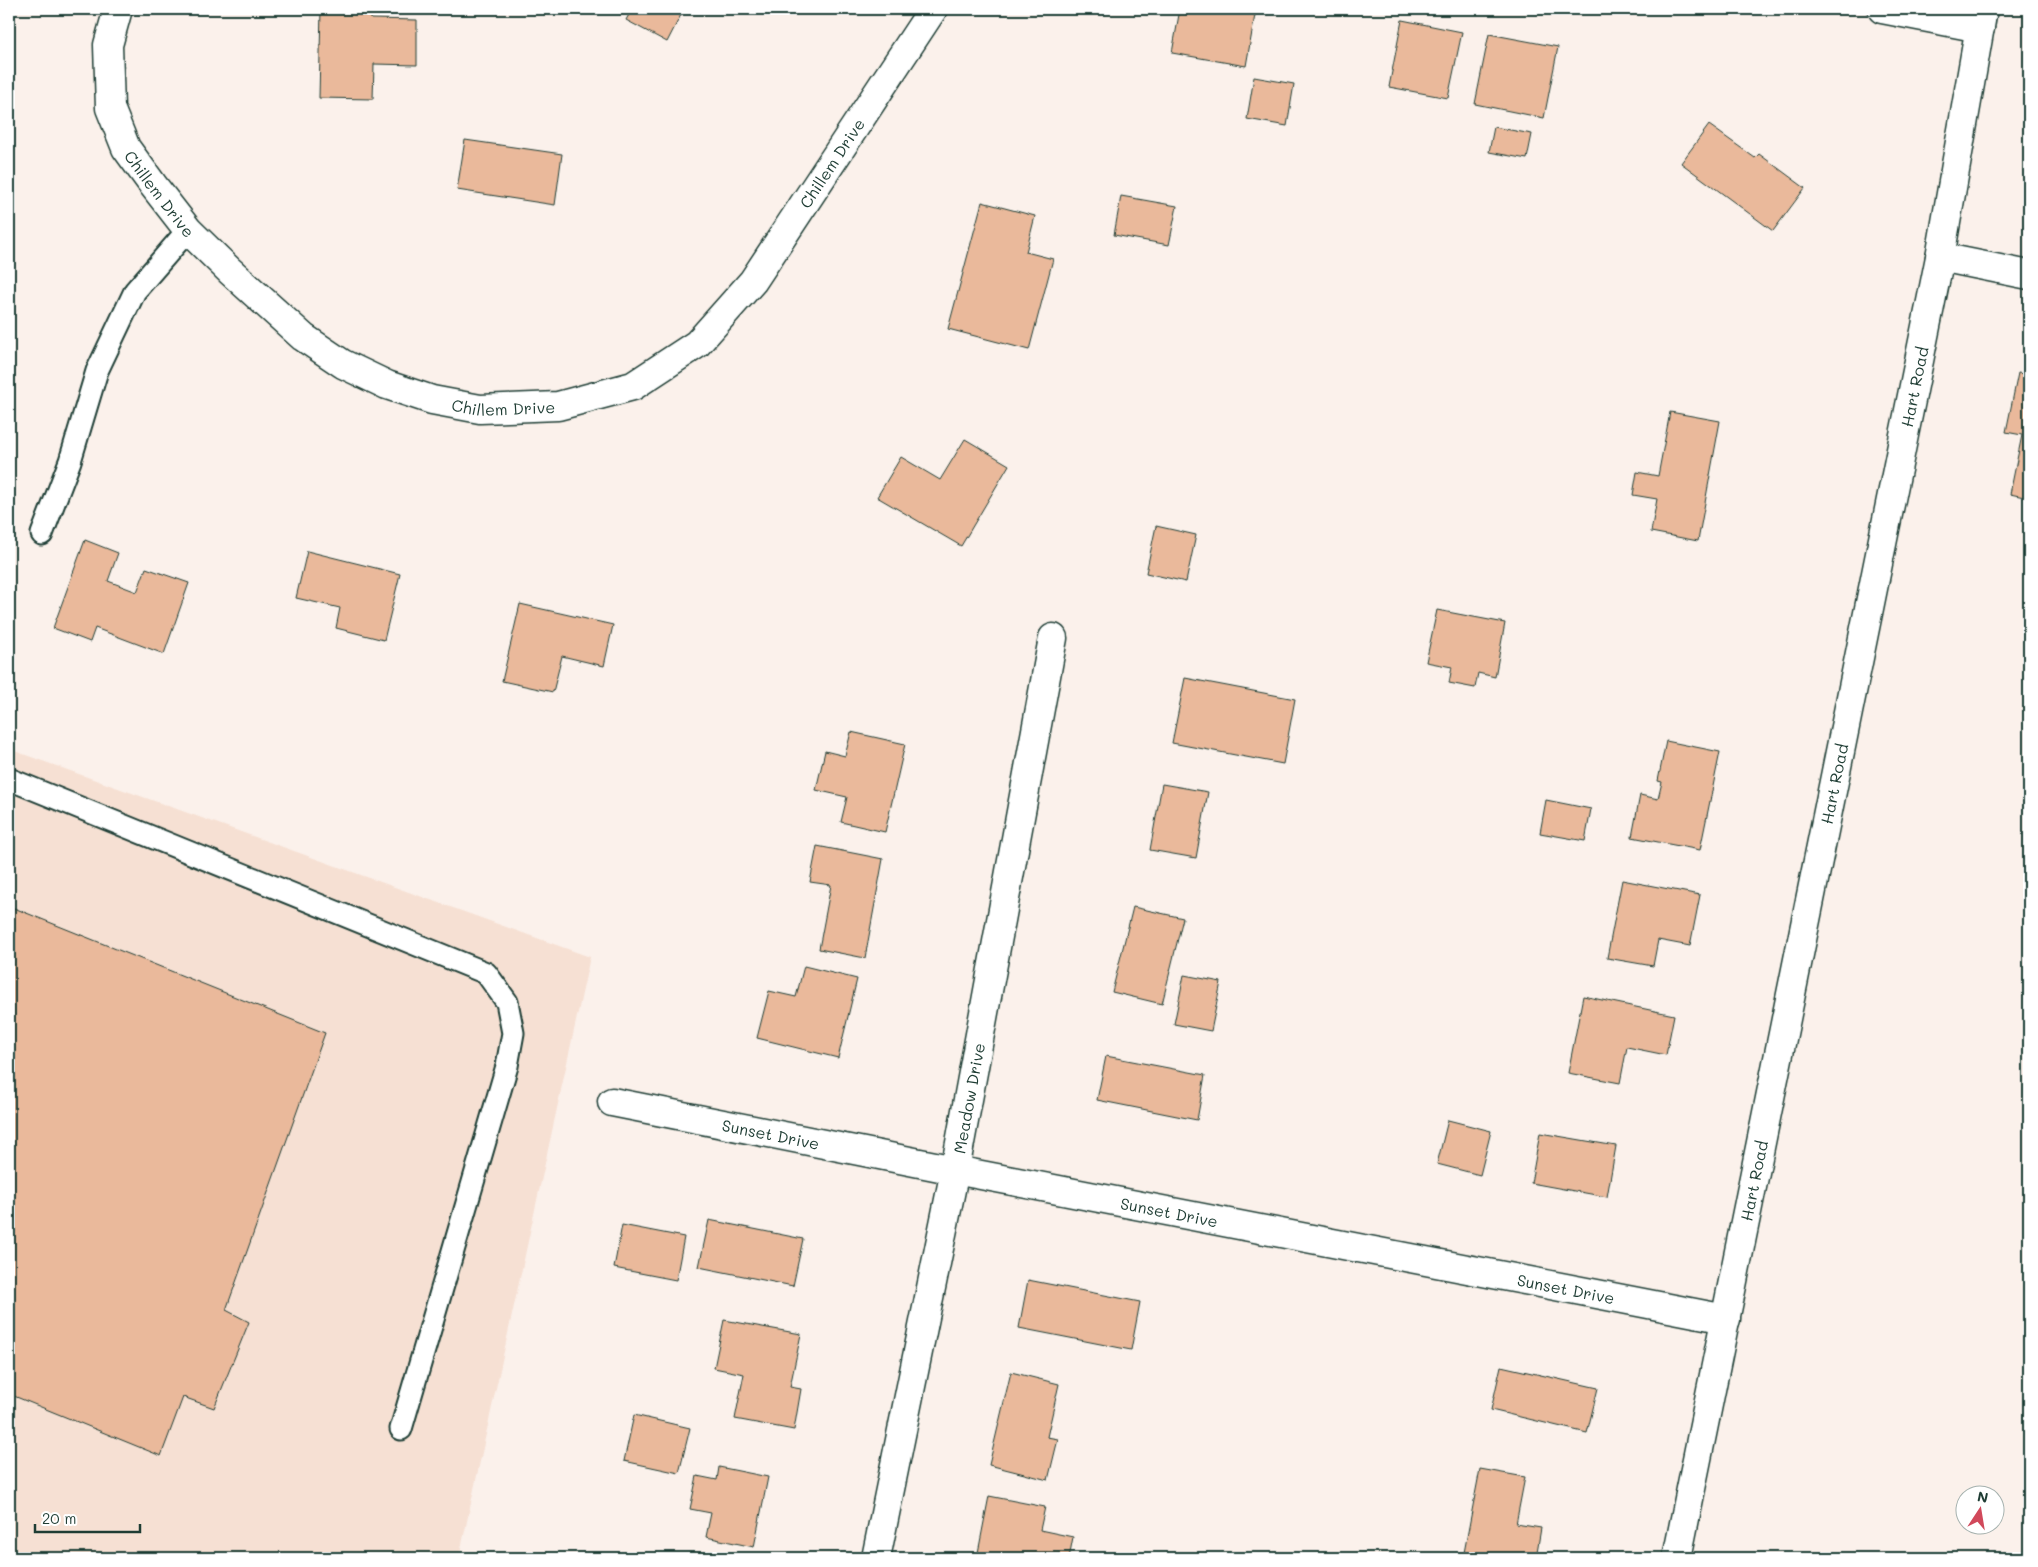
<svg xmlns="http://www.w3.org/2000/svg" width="2038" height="1567" viewBox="0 0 2038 1567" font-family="Mali,sans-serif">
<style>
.built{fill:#f6e0d3}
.building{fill:#eab99b;stroke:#1f3d34}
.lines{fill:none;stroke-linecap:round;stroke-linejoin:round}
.lane-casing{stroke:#1f3d34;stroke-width:25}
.street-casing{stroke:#1f3d34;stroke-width:31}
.secondary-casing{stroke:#1f3d34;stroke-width:31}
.lane{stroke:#fff;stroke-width:21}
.street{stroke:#fff;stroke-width:28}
.secondary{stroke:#fff;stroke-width:28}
.labels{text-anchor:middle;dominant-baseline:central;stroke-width:4.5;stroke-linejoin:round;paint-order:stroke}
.street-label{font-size:16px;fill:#1f3d34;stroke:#fff}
</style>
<rect width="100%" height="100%" fill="#fbf1eb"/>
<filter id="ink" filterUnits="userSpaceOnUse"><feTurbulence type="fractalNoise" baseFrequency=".02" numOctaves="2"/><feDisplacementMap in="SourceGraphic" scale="10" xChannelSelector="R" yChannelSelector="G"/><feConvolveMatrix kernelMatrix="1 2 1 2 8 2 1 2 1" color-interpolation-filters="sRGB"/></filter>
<g filter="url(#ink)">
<path class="built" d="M 9,749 L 590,957 L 459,1558 L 9,1558 Z"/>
<path class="building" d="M 321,9 L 371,9 L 371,19 L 417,20 L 417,65 L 374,64 L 373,99 L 319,98 Z
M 632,9 L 684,9 L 667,42 L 626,20 Z
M 1180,9 L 1222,9 L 1255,15 L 1246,66 L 1172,53 Z
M 1402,20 L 1462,32 L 1448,98 L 1389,87 Z
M 1489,34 L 1558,47 L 1544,118 L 1475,104 Z
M 1254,77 L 1294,84 L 1287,126 L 1247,119 Z
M 1709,125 L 1755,158 L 1759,154 L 1805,188 L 1773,231 L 1681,163 Z
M 1494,127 L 1532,134 L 1527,159 L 1489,152 Z
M 465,140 L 562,154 L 555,205 L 457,190 Z
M 1121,196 L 1177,206 L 1169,245 L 1114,235 Z
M 982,202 L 1035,216 L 1026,252 L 1053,259 L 1029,350 L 948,329 Z
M 2018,373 L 2029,375 L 2029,498 L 2010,494 L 2022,435 L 2006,432 Z
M 1670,412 L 1720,421 L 1698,541 L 1651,532 L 1657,499 L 1633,495 L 1637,472 L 1658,476 Z
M 965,439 L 1009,465 L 961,546 L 877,497 L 901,457 L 940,480 Z
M 1156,526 L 1196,535 L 1186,582 L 1146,573 Z
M 85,540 L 118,553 L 108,581 L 137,592 L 146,568 L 189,583 L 164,654 L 95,628 L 90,642 L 53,628 Z
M 307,551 L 400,574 L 384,640 L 336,628 L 340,608 L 296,598 Z
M 520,604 L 613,625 L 604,666 L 562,656 L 553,692 L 502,681 Z
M 1437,610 L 1505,623 L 1495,677 L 1478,673 L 1475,688 L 1449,683 L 1452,667 L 1426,662 Z
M 1185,678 L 1295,699 L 1283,764 L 1172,743 Z
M 851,732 L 905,744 L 885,832 L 841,822 L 847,797 L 816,790 L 825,751 L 845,756 Z
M 1666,741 L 1720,752 L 1700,850 L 1632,837 L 1640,795 L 1658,799 L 1662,782 L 1658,781 Z
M 1162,784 L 1208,792 L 1196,858 L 1150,850 Z
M 1546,800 L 1591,809 L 1585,841 L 1540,833 Z
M 817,846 L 883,859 L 865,958 L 819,949 L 831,885 L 810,882 Z
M 1622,880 L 1700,895 L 1690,946 L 1658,940 L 1653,966 L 1607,958 Z
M 9,906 L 325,1033 L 226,1310 L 249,1322 L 214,1408 L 183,1397 L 161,1456 L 9,1394 Z
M 1133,907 L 1183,918 L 1162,1004 L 1112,992 Z
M 804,966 L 857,979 L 838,1058 L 757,1038 L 769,991 L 796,997 Z
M 1184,975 L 1221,982 L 1211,1031 L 1174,1024 Z
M 1583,996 L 1674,1015 L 1666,1055 L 1627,1047 L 1620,1083 L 1568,1073 Z
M 1106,1056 L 1205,1075 L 1197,1120 L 1097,1100 Z
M 1448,1120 L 1491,1131 L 1480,1175 L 1437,1164 Z
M 1540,1133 L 1616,1146 L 1607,1197 L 1531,1183 Z
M 709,1220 L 803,1239 L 793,1286 L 699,1267 Z
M 622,1225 L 684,1237 L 676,1280 L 614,1268 Z
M 1028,1280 L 1140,1302 L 1131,1350 L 1019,1328 Z
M 724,1320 L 801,1334 L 790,1387 L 801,1389 L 794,1430 L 735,1419 L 744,1374 L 714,1368 Z
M 1501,1366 L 1598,1388 L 1587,1433 L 1491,1410 Z
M 1011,1372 L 1059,1384 L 1047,1437 L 1058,1439 L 1048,1480 L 989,1465 Z
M 634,1415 L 690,1428 L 679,1473 L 624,1461 Z
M 719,1467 L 768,1477 L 754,1547 L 706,1537 L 711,1513 L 690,1509 L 697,1476 L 717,1480 Z
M 1480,1469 L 1525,1477 L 1516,1524 L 1541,1528 L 1536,1558 L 1463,1558 Z
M 989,1496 L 1045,1507 L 1040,1530 L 1073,1537 L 1069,1558 L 977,1558 Z"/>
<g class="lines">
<g class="lane-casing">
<path id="lane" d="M 42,534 L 70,461 L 97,371 L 135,291 L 188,230
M 9,779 L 486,973 L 507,1002 L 513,1033 L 507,1066 L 401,1429"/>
</g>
<g class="street-casing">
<g id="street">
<path id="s1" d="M 118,9 L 108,45 L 110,108 L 126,148 L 153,185 L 188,230 L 230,271 L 303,337 L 343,364 L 387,385 L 432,400 L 480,409 L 558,406 L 633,386 L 697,344 L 753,281 L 933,9"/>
<path d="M 1882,9 L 1980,28"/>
<path d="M 1940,257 L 2029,275"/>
<path id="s2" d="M 612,1102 L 955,1170 L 1726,1319"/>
<path id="s3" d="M 876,1558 L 955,1170 L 1053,638"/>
</g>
</g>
<g class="secondary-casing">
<g id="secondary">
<path id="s4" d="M 1677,1558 L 1940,257 L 1983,9"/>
</g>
</g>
<use href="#lane" class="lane"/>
<use href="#street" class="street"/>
<use href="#secondary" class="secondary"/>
</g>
</g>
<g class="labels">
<g class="street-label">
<text stroke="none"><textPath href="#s1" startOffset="1055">Chillem Drive</textPath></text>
<text stroke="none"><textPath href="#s1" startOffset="200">Chillem Drive</textPath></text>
<text stroke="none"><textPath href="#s4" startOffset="1195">Hart Road</textPath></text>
<text stroke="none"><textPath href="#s1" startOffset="620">Chillem Drive</textPath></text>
<text stroke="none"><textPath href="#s4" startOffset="790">Hart Road</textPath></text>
<text stroke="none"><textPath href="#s3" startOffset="469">Meadow Drive</textPath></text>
<text stroke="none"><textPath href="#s2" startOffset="162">Sunset Drive</textPath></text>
<text stroke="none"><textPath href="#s4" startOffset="385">Hart Road</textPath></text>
<text stroke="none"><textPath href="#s2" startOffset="568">Sunset Drive</textPath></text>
<text stroke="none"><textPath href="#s2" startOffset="972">Sunset Drive</textPath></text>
</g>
</g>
<rect width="2038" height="1567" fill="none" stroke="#fff" stroke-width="30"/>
<rect x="15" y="15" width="2008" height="1537" fill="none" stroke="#1f3d34" stroke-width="2" filter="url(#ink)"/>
<g transform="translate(1980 1510) rotate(12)"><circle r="24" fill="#ffffff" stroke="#a5b1ae"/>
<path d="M0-4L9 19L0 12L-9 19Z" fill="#d1495b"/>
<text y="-8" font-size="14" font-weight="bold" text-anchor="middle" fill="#1f3d34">N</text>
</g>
<path d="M35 1524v8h105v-8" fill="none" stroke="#1f3d34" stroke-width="2.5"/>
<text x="42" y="1524" font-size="15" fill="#1f3d34" stroke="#ffffff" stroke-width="4" paint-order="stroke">20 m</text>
</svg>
